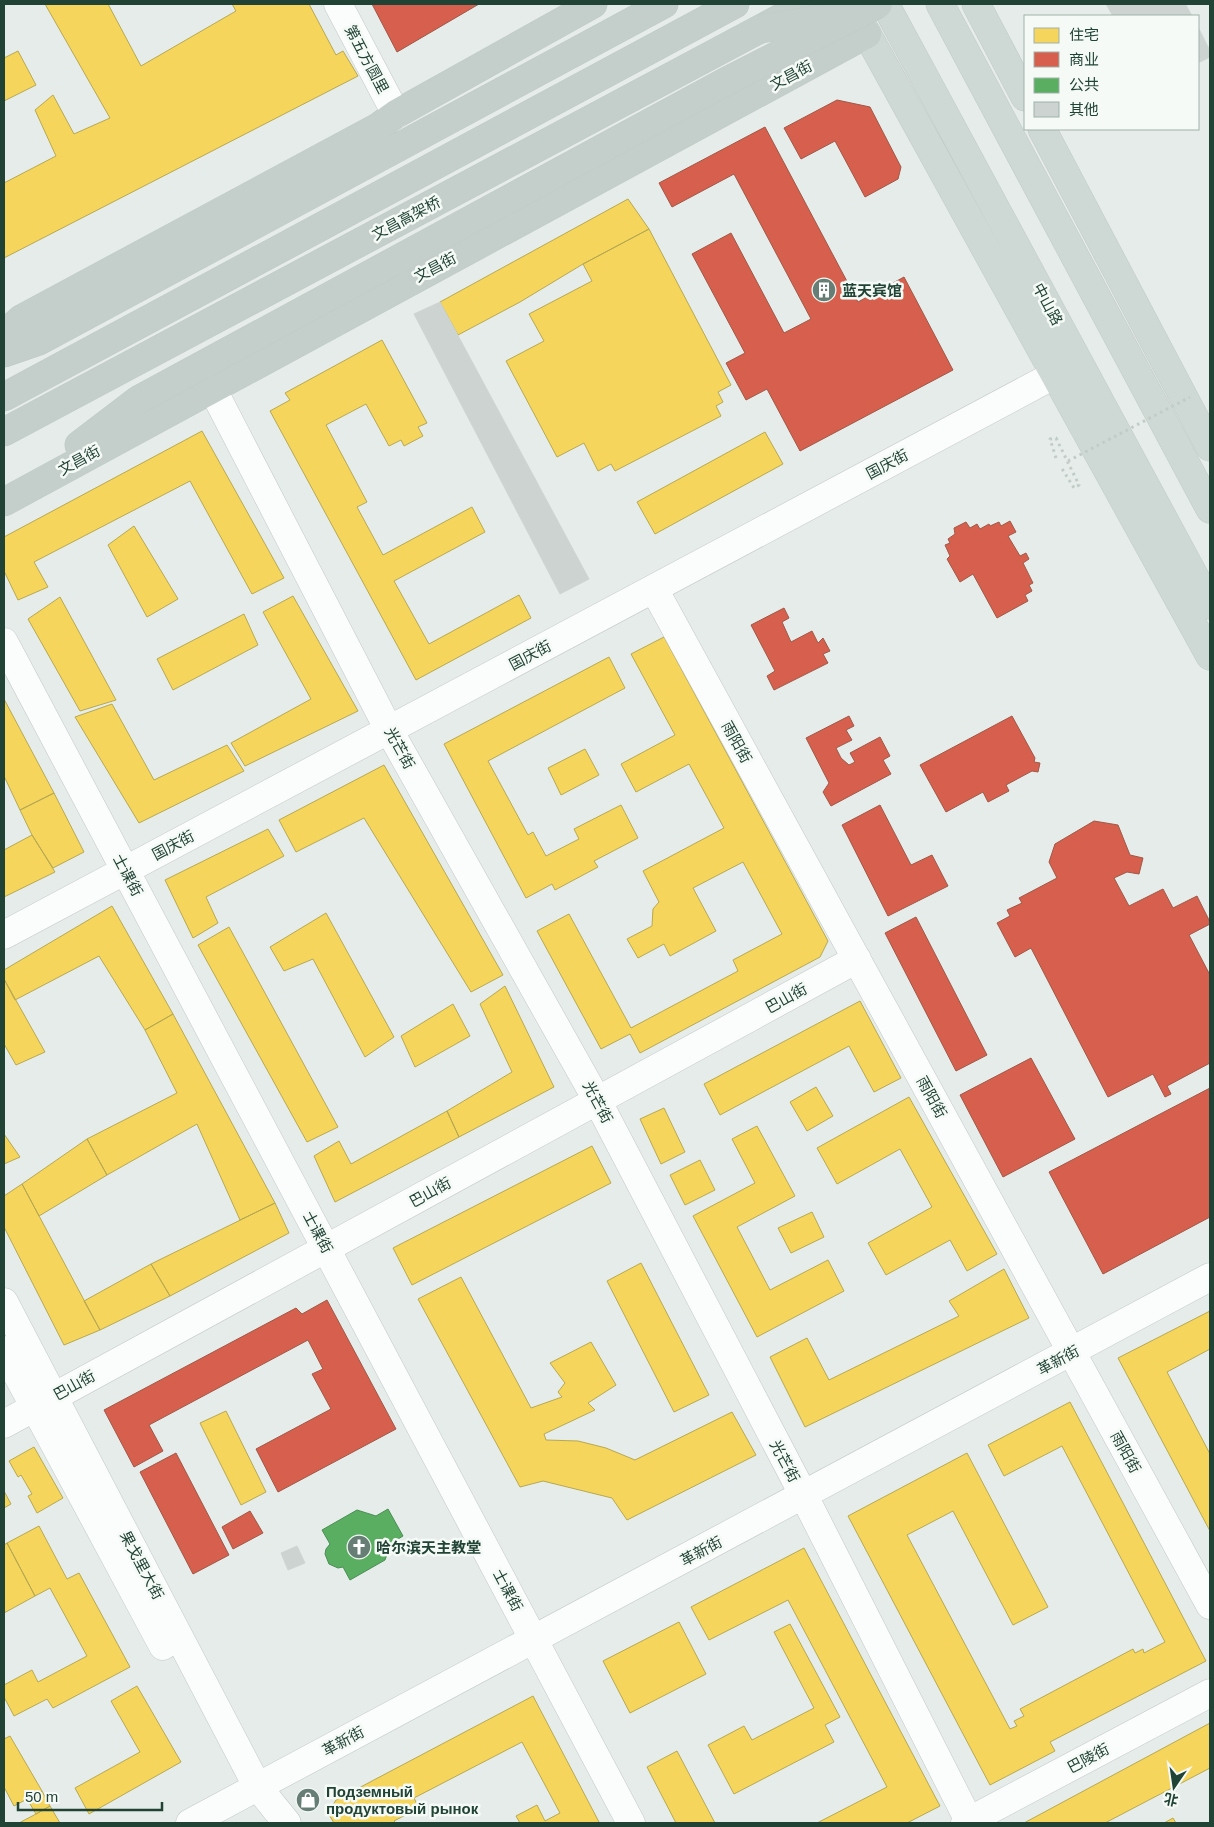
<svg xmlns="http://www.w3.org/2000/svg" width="1214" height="1827" viewBox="0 0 1214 1827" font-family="Helvetica,'Noto Sans SC',sans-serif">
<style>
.homes{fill:#f6d55c;stroke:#b6a951}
.shops{fill:#d6604d;stroke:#a05746}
.public{fill:#5aae61;stroke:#498e54}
.building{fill:#ccd3d0;stroke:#ced5d2}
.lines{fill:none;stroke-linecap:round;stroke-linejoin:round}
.tertiary-casing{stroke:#c3c9c6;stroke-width:29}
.secondary-casing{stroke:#c1cac6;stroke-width:29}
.primary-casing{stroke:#c1cbc7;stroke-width:29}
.trunk-casing{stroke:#c1cbc7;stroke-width:29}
.path{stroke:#c1ccc7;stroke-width:3;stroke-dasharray:2.5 4;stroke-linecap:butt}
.tertiary{stroke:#fbfcfc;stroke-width:28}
.secondary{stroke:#fbfcfc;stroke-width:28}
.primary{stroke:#ced8d4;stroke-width:28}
.trunk{stroke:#c4ceca;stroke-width:28}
.trunk-bridge-casing{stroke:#c1cbc7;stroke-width:29;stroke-linecap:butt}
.path-bridge{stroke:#c1ccc7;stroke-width:3;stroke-dasharray:2.5 4;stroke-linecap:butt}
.trunk-bridge{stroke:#c4ceca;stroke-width:28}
.labels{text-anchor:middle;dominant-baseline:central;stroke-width:5;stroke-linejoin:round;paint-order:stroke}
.street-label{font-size:15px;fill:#214336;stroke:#f5faf7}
.poi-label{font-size:15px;font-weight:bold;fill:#214336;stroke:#f5faf7;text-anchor:start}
</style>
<rect width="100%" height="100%" fill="#e6ece9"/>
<path class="homes" d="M 45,4 L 108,4 L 141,66 L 236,11 L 232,4 L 309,4 L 336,55 L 343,51 L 358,76 L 4,258 L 4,183 L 56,156 L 35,110 L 53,95 L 74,134 L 110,118 Z
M 18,51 L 36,85 L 4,101 L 4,58 Z
M 628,199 L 649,229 L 583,264 L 520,302 L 458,335 L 440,302 Z
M 649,229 L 731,385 L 718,392 L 723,402 L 716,406 L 721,416 L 615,471 L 611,464 L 598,471 L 584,443 L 557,457 L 506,361 L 544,341 L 529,314 L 592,281 L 583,264 Z
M 382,340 L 427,423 L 418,427 L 423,436 L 404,446 L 401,440 L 389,446 L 366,404 L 326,425 L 367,502 L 357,507 L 383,555 L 472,507 L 485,532 L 394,581 L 429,644 L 519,595 L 531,618 L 416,680 L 270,411 L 290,400 L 285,393 Z
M 202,431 L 284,578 L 252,594 L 190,481 L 34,562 L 48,587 L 18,600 L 4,571 L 4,537 Z
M 765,432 L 783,464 L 655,534 L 637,502 Z
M 134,526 L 178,599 L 147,617 L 108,545 Z
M 293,596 L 358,711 L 245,766 L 231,743 L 311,699 L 263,612 Z
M 60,597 L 116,700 L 80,711 L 28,619 Z
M 244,614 L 258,645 L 173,690 L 157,659 Z
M 664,637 L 828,941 L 820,957 L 640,1053 L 630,1034 L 601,1049 L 537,931 L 569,914 L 631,1028 L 738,971 L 733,960 L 782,934 L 743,862 L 693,888 L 716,931 L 670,956 L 664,944 L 638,958 L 627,939 L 652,926 L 653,909 L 659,902 L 643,871 L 724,828 L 689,764 L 636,792 L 621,764 L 675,735 L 631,654 Z
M 609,657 L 625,688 L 488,761 L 528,835 L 533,832 L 546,856 L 579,839 L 574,829 L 621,805 L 638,838 L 594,861 L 598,867 L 555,890 L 552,884 L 526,898 L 444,744 Z
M 4,699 L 54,793 L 20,810 L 4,776 Z
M 112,704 L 154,780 L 227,745 L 244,771 L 139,823 L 75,717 Z
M 585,749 L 599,775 L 561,795 L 548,768 Z
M 384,765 L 503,975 L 471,992 L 364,818 L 296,852 L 279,820 Z
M 54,793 L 84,852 L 53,868 L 32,835 L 20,810 Z
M 268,829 L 284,856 L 206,897 L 218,923 L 193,938 L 165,880 Z
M 32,835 L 55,872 L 4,897 L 4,850 Z
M 112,906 L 173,1014 L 145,1030 L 99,956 L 15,1000 L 4,979 L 4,970 Z
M 326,913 L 394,1037 L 365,1057 L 313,959 L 284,971 L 270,947 Z
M 229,927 L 338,1127 L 307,1142 L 198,945 Z
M 4,979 L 45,1052 L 16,1065 L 4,1044 Z
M 505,986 L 554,1087 L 459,1137 L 447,1111 L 512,1072 L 480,1004 Z
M 860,1001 L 901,1078 L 874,1092 L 849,1046 L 720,1115 L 704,1084 Z
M 453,1004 L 470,1036 L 415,1067 L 401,1036 Z
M 173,1014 L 275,1203 L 240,1220 L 197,1124 L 107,1175 L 87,1139 L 177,1093 L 145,1030 Z
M 816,1087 L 833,1116 L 807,1131 L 790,1102 Z
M 909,1097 L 997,1254 L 967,1271 L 950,1240 L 886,1275 L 868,1243 L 932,1207 L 900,1149 L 837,1184 L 817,1148 Z
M 664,1108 L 685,1152 L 661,1164 L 640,1119 Z
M 447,1111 L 459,1137 L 335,1202 L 314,1156 L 339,1141 L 351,1164 Z
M 757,1126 L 795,1196 L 737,1227 L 770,1290 L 828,1260 L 844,1291 L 757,1337 L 693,1216 L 755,1183 L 732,1139 Z
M 4,1134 L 20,1157 L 4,1164 Z
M 87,1139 L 107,1175 L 39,1216 L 22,1184 Z
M 592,1146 L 611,1183 L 412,1285 L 393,1248 Z
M 700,1160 L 715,1190 L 685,1205 L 670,1175 Z
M 22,1184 L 100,1330 L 64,1345 L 4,1227 L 4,1196 Z
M 275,1203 L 289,1233 L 170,1296 L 151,1264 Z
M 812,1212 L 824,1237 L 791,1253 L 778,1228 Z
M 641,1263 L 709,1395 L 674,1412 L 607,1281 Z
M 151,1264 L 170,1296 L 100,1330 L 84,1301 Z
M 1004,1269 L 1029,1318 L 805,1427 L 770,1357 L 807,1338 L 829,1380 L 959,1316 L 949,1301 Z
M 461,1277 L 531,1408 L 562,1397 L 558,1392 L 565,1383 L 550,1363 L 591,1342 L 616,1385 L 588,1403 L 595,1410 L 544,1434 L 546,1440 L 578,1441 L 606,1448 L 635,1460 L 732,1412 L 756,1455 L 627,1520 L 612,1498 L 543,1481 L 520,1487 L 418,1299 Z
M 1210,1311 L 1210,1349 L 1167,1372 L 1210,1454 L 1210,1531 L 1118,1358 Z
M 1070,1402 L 1206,1661 L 1050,1742 L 1055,1751 L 990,1785 L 848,1516 L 967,1453 L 1048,1607 L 1013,1625 L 953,1511 L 907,1535 L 1010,1729 L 1017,1726 L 1014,1721 L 1024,1716 L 1020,1709 L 1133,1649 L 1135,1653 L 1143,1649 L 1144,1653 L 1165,1642 L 1062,1446 L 1004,1476 L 988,1445 Z
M 226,1411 L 266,1492 L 241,1505 L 200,1423 Z
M 34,1447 L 63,1498 L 37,1513 L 28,1496 L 32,1494 L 21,1475 L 18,1477 L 9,1461 Z
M 4,1491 L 11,1504 L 4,1508 Z
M 39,1526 L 67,1579 L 79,1573 L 130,1667 L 53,1708 L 47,1699 L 14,1716 L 4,1697 L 4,1685 L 32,1670 L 38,1682 L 87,1656 L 50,1588 L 35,1596 L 7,1543 Z
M 7,1543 L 35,1596 L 4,1613 L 4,1545 Z
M 804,1548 L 940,1806 L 907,1823 L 817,1823 L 887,1787 L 788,1600 L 709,1640 L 691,1607 Z
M 679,1622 L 706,1674 L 630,1713 L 603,1661 Z
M 790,1624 L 840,1717 L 825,1725 L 834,1742 L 734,1794 L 708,1745 L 744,1726 L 752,1740 L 814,1708 L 774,1632 Z
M 137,1686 L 181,1762 L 89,1814 L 75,1788 L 140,1752 L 111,1701 Z
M 533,1696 L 599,1822 L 596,1823 L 520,1823 L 516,1816 L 537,1805 L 545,1821 L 560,1813 L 522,1742 L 414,1798 L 419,1808 L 394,1821 L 396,1823 L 334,1823 L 328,1813 L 336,1800 Z
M 1210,1723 L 1210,1768 L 1105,1823 L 1024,1823 Z
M 10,1736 L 42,1791 L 14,1806 L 4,1787 L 4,1739 Z
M 677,1751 L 715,1823 L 676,1823 L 647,1767 Z
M 42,1791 L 50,1806 L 36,1814 L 27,1799 Z
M 50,1806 L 60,1823 L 19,1823 L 36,1814 Z
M 1173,1818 L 1176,1823 L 1164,1823 Z"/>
<path class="shops" d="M 372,4 L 479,4 L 397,52 Z
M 837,100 L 870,107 L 901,167 L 898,179 L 865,197 L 835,141 L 801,159 L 784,128 Z
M 765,127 L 858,302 L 904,277 L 953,370 L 800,451 L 767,389 L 746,400 L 726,363 L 745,353 L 692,254 L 731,233 L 784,333 L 811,319 L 734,174 L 672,207 L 659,183 Z
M 1010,521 L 1016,532 L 1008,536 L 1020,556 L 1026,553 L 1029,559 L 1023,563 L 1033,583 L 1029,585 L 1032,591 L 1025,595 L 1028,601 L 997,618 L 973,574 L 960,582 L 947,559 L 950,556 L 945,545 L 950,543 L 948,539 L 955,534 L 954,528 L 966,522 L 970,528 L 977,524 L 980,529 L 989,524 L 990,526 L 999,522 L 1001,526 Z
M 784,608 L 789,618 L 782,622 L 791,642 L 812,631 L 818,643 L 823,638 L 830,651 L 823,654 L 828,663 L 774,690 L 767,676 L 775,671 L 751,625 Z
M 849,716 L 854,726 L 846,730 L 852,740 L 836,748 L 841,758 L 849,765 L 855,762 L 850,753 L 880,737 L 890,756 L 883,760 L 891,774 L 831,806 L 823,792 L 829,783 L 806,738 Z
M 1012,716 L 1035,758 L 1034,762 L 1040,763 L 1038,772 L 1032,771 L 1006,785 L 1009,791 L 988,802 L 983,792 L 946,812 L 920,765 Z
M 880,805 L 911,865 L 932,855 L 948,886 L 888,916 L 842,825 Z
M 1094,821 L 1118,825 L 1130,855 L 1143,858 L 1139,874 L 1127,872 L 1114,878 L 1129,906 L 1163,889 L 1173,908 L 1197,896 L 1210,922 L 1210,924 L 1189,935 L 1210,975 L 1210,1063 L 1167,1086 L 1171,1094 L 1165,1097 L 1153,1074 L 1108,1097 L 1031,948 L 1015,957 L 997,923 L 1010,916 L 1007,910 L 1022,903 L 1019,898 L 1057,878 L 1049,862 L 1055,844 Z
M 916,917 L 987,1055 L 956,1071 L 885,933 Z
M 1031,1058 L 1075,1139 L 1003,1177 L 960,1095 Z
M 1210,1088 L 1210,1217 L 1103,1274 L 1049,1172 Z
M 327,1300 L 396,1429 L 278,1492 L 256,1449 L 331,1409 L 312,1374 L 323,1369 L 308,1340 L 149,1425 L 163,1451 L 134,1467 L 104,1410 L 296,1308 L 302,1314 Z
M 176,1453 L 229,1555 L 193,1574 L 140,1472 Z
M 250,1511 L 263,1533 L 233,1549 L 222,1527 Z"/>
<path class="public" d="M 388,1509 L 403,1536 L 391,1543 L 385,1560 L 350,1580 L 343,1567 L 338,1568 L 329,1564 L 325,1554 L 326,1549 L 330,1544 L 322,1530 L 357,1510 L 376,1516 Z"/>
<path class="building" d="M 1106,4 L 1188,4 L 1186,5 L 1192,16 L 1113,16 Z
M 1198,27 L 1210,51 L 1210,57 L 1198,63 Z
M 440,302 L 589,579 L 560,594 L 414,314 Z
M 297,1546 L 305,1563 L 288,1570 L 281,1553 Z"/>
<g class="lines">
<g class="tertiary-casing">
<path id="tertiary" d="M 338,4 L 396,114
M 212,388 L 389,730 L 597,1100 L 804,1496 L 970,1823
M 654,589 L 1210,1605
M 4,642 L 631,1823
M 4,935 L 1056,374
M 4,1424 L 857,959
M 965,1823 L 1210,1693"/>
</g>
<g class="secondary-casing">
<path id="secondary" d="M 4,1302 L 257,1786 L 287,1823
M 4,1350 L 163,1646
M 190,1823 L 1210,1277"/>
</g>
<g class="primary-casing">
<path id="primary" d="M 885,4 L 1210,605
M 940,4 L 1210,509
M 976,4 L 1025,97
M 856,14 L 1210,656
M 1042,129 L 1210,447"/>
</g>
<g class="trunk-casing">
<path id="trunk" d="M 4,334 L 21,319 L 378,127 L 396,114 L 593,4
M 4,353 L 39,341 L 664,4
M 4,397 L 735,4
M 4,432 L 807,4
M 79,445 L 138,400
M 4,502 L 867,34"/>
</g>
<path class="path" d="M 1056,458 L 1050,439 L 1056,438 L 1079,485 L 1074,488 L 1061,467"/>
<use href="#tertiary" class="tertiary"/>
<use href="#secondary" class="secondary"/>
<use href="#primary" class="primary"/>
<use href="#trunk" class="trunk"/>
<g class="trunk-bridge-casing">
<path id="trunk-bridge" d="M 761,29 L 838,16
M 138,400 L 725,82 L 878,4"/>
</g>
<path class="path-bridge" d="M 1068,461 L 1190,397"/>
<use href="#trunk-bridge" class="trunk-bridge"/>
</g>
<defs>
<g id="building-disc" transform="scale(1.25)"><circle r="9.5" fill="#667e75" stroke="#f5faf7"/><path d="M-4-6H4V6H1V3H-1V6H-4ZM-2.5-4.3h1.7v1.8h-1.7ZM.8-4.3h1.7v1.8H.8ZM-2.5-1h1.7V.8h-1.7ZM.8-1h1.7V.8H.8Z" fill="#fff"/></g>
<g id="church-disc" transform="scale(1.25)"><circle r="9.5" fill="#667e75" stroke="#f5faf7"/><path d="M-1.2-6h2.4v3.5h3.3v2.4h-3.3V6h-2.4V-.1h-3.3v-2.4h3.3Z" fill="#fff"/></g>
<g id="shop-disc" transform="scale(1.25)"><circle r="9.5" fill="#667e75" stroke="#f5faf7"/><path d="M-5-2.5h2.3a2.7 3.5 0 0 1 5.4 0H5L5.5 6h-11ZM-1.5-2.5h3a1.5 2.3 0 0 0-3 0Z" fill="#fff"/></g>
</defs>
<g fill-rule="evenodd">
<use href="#building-disc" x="824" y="290"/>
<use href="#church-disc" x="359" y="1547"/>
<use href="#shop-disc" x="308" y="1800"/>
</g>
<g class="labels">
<g class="street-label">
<text transform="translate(367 59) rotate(62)">第五方圆里</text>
<text transform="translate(791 75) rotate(-28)">文昌街</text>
<text transform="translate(406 218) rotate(-28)">文昌高架桥</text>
<text transform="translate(435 267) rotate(-28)">文昌街</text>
<text transform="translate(1048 304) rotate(62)">中山路</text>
<text transform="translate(79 460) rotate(-29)">文昌街</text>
<text transform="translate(887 464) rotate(-28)">国庆街</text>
<text transform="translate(530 655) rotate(-28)">国庆街</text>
<text transform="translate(737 742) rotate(61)">雨阳街</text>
<text transform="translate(400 748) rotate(61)">光芒街</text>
<text transform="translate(173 845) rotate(-28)">国庆街</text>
<text transform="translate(128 875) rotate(62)">士课街</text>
<text transform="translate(786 998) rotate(-29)">巴山街</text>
<text transform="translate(932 1097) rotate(61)">雨阳街</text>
<text transform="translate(598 1102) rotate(62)">光芒街</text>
<text transform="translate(430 1192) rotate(-29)">巴山街</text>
<text transform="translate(318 1232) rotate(62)">士课街</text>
<text transform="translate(1058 1360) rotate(-28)">革新街</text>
<text transform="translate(74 1385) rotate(-29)">巴山街</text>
<text transform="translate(1126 1452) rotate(61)">雨阳街</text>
<text transform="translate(785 1461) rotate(62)">光芒街</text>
<text transform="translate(701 1551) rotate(-28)">革新街</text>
<text transform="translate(142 1565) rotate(62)">果戈里大街</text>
<text transform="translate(508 1590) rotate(62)">士课街</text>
<text transform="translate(343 1741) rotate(-28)">革新街</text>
<text transform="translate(1088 1758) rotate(-28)">巴陵街</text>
</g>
<g class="poi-label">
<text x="842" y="290">蓝天宾馆</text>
<text x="376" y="1547">哈尔滨天主教堂</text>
<text x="326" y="1791">Подземный<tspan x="326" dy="17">продуктовый рынок</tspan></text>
</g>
</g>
<rect width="1214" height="1827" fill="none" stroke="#214336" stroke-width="10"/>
<rect x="1024" y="15" width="175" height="115" fill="#f5faf7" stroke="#a0b1aa"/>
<rect x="1034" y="28" width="25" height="15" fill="#f6d55c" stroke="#a0b1aa"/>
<text x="1069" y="40" font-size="15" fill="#214336">住宅</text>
<rect x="1034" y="52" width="25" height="15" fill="#d6604d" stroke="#a0b1aa"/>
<text x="1069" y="65" font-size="15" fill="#214336">商业</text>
<rect x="1034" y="78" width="25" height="15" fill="#5aae61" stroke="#a0b1aa"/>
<text x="1069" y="90" font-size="15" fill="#214336">公共</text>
<rect x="1034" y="102" width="25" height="15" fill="#ccd3d0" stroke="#a0b1aa"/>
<text x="1069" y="115" font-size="15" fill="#214336">其他</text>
<g transform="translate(1174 1787) rotate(193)" stroke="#f5faf7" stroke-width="4" paint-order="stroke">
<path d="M0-4L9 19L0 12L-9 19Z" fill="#214336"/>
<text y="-8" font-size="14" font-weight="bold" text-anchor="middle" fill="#214336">北</text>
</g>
<path d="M18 1802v8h144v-8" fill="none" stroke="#214336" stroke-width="2.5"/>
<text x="25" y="1802" font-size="15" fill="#214336" stroke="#f5faf7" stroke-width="4" paint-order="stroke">50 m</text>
</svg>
